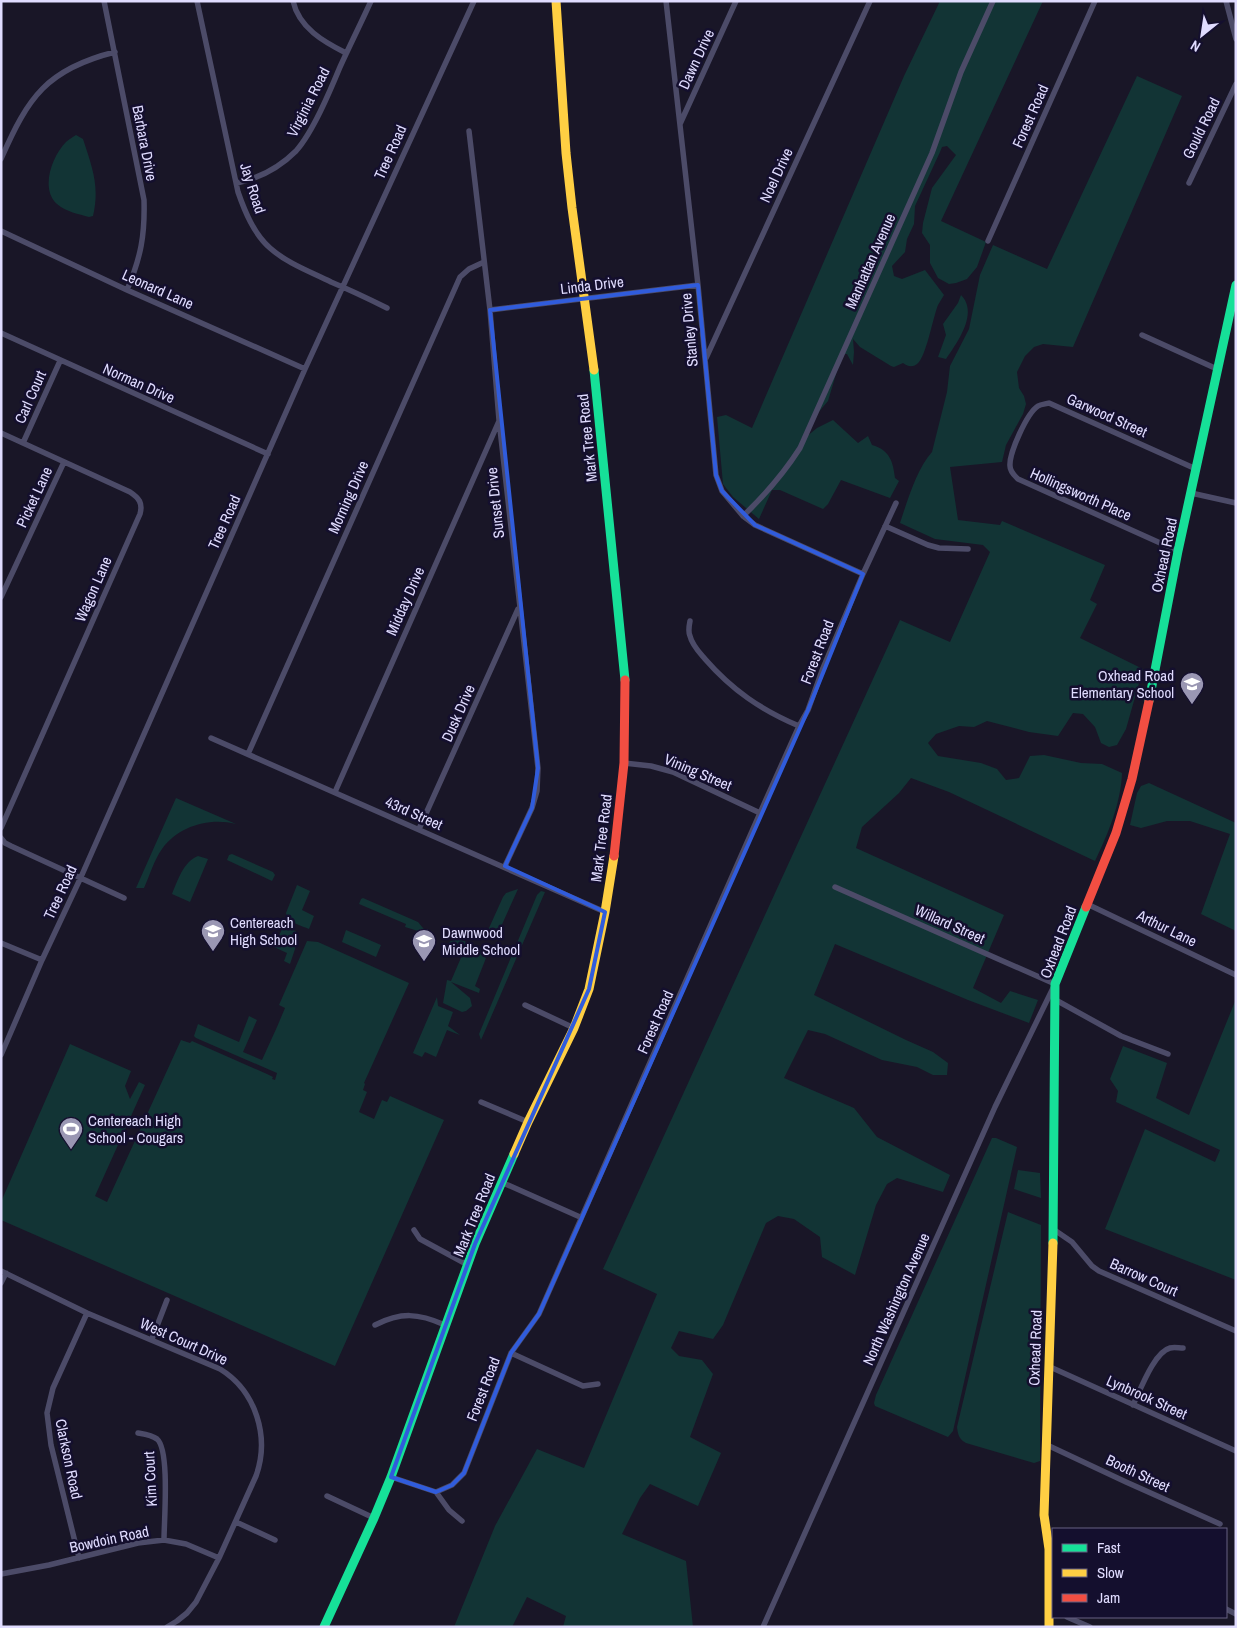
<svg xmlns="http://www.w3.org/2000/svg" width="1237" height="1628" viewBox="0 0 1237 1628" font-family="'Archivo Narrow',sans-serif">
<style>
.green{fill:#123435}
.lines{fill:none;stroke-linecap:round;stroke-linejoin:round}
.street{stroke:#4c4b68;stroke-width:5.5}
.fast{stroke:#16e098;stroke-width:9}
.slow{stroke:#ffcf43;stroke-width:9}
.jam{stroke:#f24e42;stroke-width:9}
.marked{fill:none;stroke:#305cdc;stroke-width:4;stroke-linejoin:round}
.labels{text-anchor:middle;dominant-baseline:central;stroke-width:5;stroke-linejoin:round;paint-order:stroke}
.street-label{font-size:15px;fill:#e0dcff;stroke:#140f2e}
.poi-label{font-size:15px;fill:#e0dcff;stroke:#140f2e;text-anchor:start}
</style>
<rect width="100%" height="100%" fill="#191627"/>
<path class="green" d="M 940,1 L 1043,1 L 941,221 L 986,242 L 977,267 L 967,279 L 956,283 L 949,284 L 938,278 L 930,263 L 930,245 L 922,233 L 923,223 L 932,188 L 956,155 L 947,146 L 942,147 L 940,152 L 915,206 L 914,224 L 907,239 L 905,252 L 892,266 L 894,276 L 902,279 L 925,270 L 944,295 C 942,298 940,302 938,305 C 933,317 926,358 917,364 C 912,368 907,366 903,363 L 894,367 L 891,366 L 860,347 L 853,339 L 854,352 L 853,365 L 847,354 L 842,354 L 828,401 L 812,420 L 800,442 L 817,428 L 833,420 L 858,443 L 868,436 L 872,445 C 890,450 893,462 895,478 L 899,481 L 890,498 L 841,480 L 828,504 L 823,509 L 780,490 L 772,490 L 759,519 L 733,497 L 723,484 L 717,417 L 726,415 L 752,428 L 904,76 Z
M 1137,76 L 1182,96 L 1073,347 L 1043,344 L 1034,347 L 1025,356 L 1017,372 L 1019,388 L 1024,396 L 1026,404 L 1023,414 L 1006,445 L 1002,462 L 950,467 L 958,520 L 1000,525 L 1002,521 L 1105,565 L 1090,600 L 1097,604 L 1080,638 L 1143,669 L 1126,729 L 1117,745 L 1109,747 L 1101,743 L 1095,727 L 1083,714 L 1073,713 L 1058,736 L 1029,732 L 987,721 L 974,727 L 959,726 L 936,734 L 928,743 L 938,756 L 981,763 L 997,769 L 1006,780 L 1019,778 L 1030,756 L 1044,755 L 1081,763 L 1102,764 L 1122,773 C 1121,803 1108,834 1095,861 L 949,792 L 911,778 L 899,793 L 862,827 L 856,848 L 1004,915 L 973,988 L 1001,1003 L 1010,991 L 1038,1000 L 1029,1023 L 968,1000 L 835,944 L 814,995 L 906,1040 L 933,1052 L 948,1063 L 947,1075 L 933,1075 L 917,1067 L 882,1060 L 825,1034 L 808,1030 L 784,1078 L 854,1108 L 877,1137 L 950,1175 L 943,1192 L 897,1178 L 887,1184 L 876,1205 L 855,1275 L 822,1257 L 820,1237 L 794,1219 L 778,1216 L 766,1223 L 723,1325 L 713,1339 L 679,1331 L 671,1348 L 679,1356 L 702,1360 L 713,1374 L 690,1437 L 721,1453 L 698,1506 L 650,1484 L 640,1498 L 622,1534 L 686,1561 L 693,1627 L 563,1627 L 566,1616 L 527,1597 L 512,1627 L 454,1627 L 495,1526 L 537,1449 L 584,1468 L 657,1294 L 603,1269 L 900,620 L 950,642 L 990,552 L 983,545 L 935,539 L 900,523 C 907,502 917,468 932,452 L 947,392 L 950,366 L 969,329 L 980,275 L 993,245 L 1047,269 Z
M 76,135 L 83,139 C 92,167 100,186 93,216 L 89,217 C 79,214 66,212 57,204 C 40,189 52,156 66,142 C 69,139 73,137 76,135 Z
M 961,295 C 979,313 957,343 946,359 L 938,357 L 946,335 L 943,324 L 958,303 Z
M 1149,783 L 1236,823 L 1236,931 L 1201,914 L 1230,834 L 1190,821 L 1167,821 L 1141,828 L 1130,825 L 1137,793 L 1141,786 Z
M 176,798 L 236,824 C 210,817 178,826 162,849 C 154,860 150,875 144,888 L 136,888 Z
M 232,854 L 273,872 L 275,875 L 272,881 L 227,860 L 229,855 Z
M 198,856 L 208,859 L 190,902 L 172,894 C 178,880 183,862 198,856 Z
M 297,885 L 310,891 L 302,910 L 314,916 L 309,929 C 300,925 288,923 286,913 Z
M 518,889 L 499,931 L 496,934 L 492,934 L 489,931 L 489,928 L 503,897 L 506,893 Z
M 541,891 L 545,892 L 481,1040 L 479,1034 L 537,895 Z
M 363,898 L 418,922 L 428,934 L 405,927 L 406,924 L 359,904 L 361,899 Z
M 284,927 L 296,931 L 299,937 L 290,964 L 284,961 L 287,953 L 274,947 L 282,929 Z
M 346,930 L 381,945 L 376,957 L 342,942 Z
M 459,939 L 486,950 L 482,956 L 486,958 L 475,986 L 480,989 L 479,993 L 451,982 L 470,998 L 472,1006 L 466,1011 L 462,1012 L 443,1003 L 447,980 L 451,981 L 463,953 L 460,947 L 457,943 L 447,944 L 451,941 Z
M 307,941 L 318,942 L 409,983 L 364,1083 L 365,1084 L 363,1090 L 367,1092 L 359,1112 L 374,1119 L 382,1100 L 387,1102 L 390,1096 L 444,1120 L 335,1366 L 1,1220 L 1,1202 L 70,1044 L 131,1071 L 125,1086 L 130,1099 L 139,1082 L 145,1085 L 95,1196 L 107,1202 L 181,1040 L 190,1043 L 192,1041 L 267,1074 L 273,1077 L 272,1079 L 275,1080 L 277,1073 L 196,1038 L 194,1036 L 198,1024 L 239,1042 L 249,1016 L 257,1020 L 243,1052 L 262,1060 L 277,1027 L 285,1008 L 279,1005 Z
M 437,997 L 438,1006 L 453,1012 L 448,1026 L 460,1035 L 447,1030 L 436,1057 L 425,1052 L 422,1057 L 413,1053 Z
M 1236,999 L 1236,1280 L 1105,1229 L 1145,1129 L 1215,1162 L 1220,1150 L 1116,1102 L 1118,1091 L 1110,1079 L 1123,1046 L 1167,1063 L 1156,1098 L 1189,1115 Z
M 992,1138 L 996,1138 L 1017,1147 L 953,1431 L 948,1437 L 875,1406 L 874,1403 L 876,1395 Z
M 1018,1170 L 1040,1173 L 1041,1198 L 1014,1189 Z
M 1008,1212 L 1041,1225 L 1040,1461 L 1034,1463 L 966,1443 C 959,1439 958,1435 957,1427 Z"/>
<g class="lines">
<path class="street" d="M 104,1 L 144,200 C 145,235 141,257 127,290
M 197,1 L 238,192 C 245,212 254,234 270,248 C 288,264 311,272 331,282 C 350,290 369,299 387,308
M 293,1 C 299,28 324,42 346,53
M 666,1 L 698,285 L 716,475 L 722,491 L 743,516 L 755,525 L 863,574
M 1226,1 L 1236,39
M 680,124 L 736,1
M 469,131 L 490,310 L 499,420 L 538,768 L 537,791 L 532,808 L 505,866
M 1,159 C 28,97 47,69 115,52
M 237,183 C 260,178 279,168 296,151 C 313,132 330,91 340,67 C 350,45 361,23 371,1
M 1189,183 L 1236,84
M 1,231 L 127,290 L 305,369
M 988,241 L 1095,1
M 490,310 L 698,285
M 1,333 L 268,454
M 1142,335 L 1217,369
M 706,358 L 870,1
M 1,433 L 130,492 C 139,498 143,503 140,514 L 1,828
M 23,443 L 60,361
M 1191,493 L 1236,503
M 743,516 C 765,495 784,473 800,448 L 932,153 L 961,72 L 993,1
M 885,526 L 928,545 L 939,548 L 968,549
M 1178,551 L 1018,479 C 1015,476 1010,472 1010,466 C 1009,453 1027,413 1038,406 C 1041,404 1046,404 1049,403 L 1196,469
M 1,597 L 64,462
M 690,621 C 689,626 688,632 690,636 C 692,645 699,652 705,659 C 732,690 761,710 799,726
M 211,738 L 605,912
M 248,754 L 460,277 L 469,269 L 484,262
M 624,763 L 651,766 L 673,772 L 760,813
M 335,792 L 499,421
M 419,829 L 518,609
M 1,838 L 5,843 L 11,846 L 124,898
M 1087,904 L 1236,975
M 1,943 L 42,960
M 1054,999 L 1121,1036 L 1168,1054
M 525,1005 L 574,1028
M 1,1055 L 42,960 L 81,877 L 305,369 L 474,1
M 481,1102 L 528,1122
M 501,1182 L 580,1217
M 1053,1229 L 1072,1242 L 1092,1266 L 1099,1271 L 1236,1331
M 414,1230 L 420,1239 L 468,1265
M 1,1271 L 87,1313 L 220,1369 C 256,1391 270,1437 256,1476 L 219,1558 L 196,1602 L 187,1613 L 177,1621 L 167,1627
M 1,1283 L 6,1273
M 375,1325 C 401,1312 418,1313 445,1325
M 152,1339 L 167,1300
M 511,1353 L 583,1386 L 598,1384
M 1048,1366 L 1236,1451
M 1133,1405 C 1140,1391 1154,1352 1170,1348 C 1174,1347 1179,1348 1183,1348
M 138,1433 C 144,1434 152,1435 157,1439 C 170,1450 164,1521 164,1540
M 1045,1444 L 1126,1482 L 1220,1524
M 391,1477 L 436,1492 L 452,1485 L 464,1473 L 511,1353 L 539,1314 L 760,813 L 799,726 L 808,710 L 823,668 L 863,574 L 896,503
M 436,1492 L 449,1510 L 462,1521
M 327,1496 L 374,1518
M 236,1522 L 275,1540
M 79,1558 L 51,1445 L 47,1413 L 53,1388 L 87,1313
M 1,1574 L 49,1565 L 138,1543 L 164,1540 L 186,1544 L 219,1558
M 1226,1609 L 1236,1614
M 1067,1617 L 1090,1627
M 763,1627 L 995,1107 L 1055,984 L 835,887"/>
<path class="fast" d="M 594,370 L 625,680
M 1149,701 L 1178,551 L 1236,285
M 1053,1243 L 1055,984 L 1086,907
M 324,1627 L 374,1518 L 391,1477 L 475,1244 L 514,1154"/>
<path class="slow" d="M 556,1 L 566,153 L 572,208 L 594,370
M 514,1154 L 528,1122 L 574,1028 L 589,989 L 605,912 L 614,856
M 1049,1627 L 1049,1549 L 1044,1515 L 1053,1243"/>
<path class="jam" d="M 614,856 L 624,763 L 625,680
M 1086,907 L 1116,833 L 1132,779 L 1149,701"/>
</g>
<path class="marked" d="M 698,285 L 716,475 L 722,491 L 755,525 L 863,574 L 808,710 L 539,1314 L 511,1353 L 464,1473 L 452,1485 L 436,1492 L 391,1477 L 475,1244 L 589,989 L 605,912 L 505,866 L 532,808 L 538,768 L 490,310 Z"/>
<defs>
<g id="school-pin" transform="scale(1.25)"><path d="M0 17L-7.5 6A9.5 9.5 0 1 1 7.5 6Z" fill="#9a97b3" stroke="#140f2e"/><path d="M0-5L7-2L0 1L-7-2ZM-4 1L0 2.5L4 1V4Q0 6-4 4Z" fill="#fff"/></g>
<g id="stadium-pin" transform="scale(1.25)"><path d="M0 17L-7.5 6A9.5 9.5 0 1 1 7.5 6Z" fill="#9a97b3" stroke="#140f2e"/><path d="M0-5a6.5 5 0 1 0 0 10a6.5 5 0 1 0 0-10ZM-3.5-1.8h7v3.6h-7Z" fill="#fff"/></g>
</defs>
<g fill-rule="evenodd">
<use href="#school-pin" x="1192" y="684"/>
<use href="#school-pin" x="213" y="931"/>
<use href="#school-pin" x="424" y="941"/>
<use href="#stadium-pin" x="71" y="1129"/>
</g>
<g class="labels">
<g class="street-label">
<text transform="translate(696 59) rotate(-65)">Dawn Drive</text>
<text transform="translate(308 102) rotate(-63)">Virginia Road</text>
<text transform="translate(1030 116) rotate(-66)">Forest Road</text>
<text transform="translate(1201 128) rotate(-64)">Gould Road</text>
<text transform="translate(145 143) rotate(79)">Barbara Drive</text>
<text transform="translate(390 152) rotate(-66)">Tree Road</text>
<text transform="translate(776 175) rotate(-65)">Noel Drive</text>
<text transform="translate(253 188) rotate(72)">Jay Road</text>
<text transform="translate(870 261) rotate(-66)">Manhattan Avenue</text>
<text transform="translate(592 285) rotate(-7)">Linda Drive</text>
<text transform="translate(158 289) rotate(24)">Leonard Lane</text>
<text transform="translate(689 330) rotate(-95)">Stanley Drive</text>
<text transform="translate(139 383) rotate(24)">Norman Drive</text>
<text transform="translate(30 397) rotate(-66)">Carl Court</text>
<text transform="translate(1107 415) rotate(24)">Garwood Street</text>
<text transform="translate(587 438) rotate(-96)">Mark Tree Road</text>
<text transform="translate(1081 494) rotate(24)">Hollingsworth Place</text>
<text transform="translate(34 497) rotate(-65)">Picket Lane</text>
<text transform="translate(348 497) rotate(-66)">Morning Drive</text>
<text transform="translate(495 503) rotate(-96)">Sunset Drive</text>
<text transform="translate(224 522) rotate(-66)">Tree Road</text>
<text transform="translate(1164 555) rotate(-78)">Oxhead Road</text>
<text transform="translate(93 589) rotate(-66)">Wagon Lane</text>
<text transform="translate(405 601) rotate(-66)">Midday Drive</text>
<text transform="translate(817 652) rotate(-69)">Forest Road</text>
<text transform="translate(458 713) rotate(-66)">Dusk Drive</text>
<text transform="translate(698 772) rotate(23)">Vining Street</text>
<text transform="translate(414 813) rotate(24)">43rd Street</text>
<text transform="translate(601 838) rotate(-83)">Mark Tree Road</text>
<text transform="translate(60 892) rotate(-65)">Tree Road</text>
<text transform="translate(950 924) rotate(24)">Willard Street</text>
<text transform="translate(1167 928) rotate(26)">Arthur Lane</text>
<text transform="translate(1058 942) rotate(-69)">Oxhead Road</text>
<text transform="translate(655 1022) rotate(-66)">Forest Road</text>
<text transform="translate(474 1215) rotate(-68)">Mark Tree Road</text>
<text transform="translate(1144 1277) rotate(24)">Barrow Court</text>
<text transform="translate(896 1299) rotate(-66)">North Washington Avenue</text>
<text transform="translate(184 1341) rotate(24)">West Court Drive</text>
<text transform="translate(1035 1348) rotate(-88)">Oxhead Road</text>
<text transform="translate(483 1389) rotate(-69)">Forest Road</text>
<text transform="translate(1147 1397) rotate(24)">Lynbrook Street</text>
<text transform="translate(69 1459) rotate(78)">Clarkson Road</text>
<text transform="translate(1138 1473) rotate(25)">Booth Street</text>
<text transform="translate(150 1479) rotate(-93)">Kim Court</text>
<text transform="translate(109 1539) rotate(-12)">Bowdoin Road</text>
</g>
<g class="poi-label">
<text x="1174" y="675" text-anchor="end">Oxhead Road<tspan x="1174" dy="17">Elementary School</tspan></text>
<text x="230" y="922">Centereach<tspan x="230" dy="17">High School</tspan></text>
<text x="442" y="932">Dawnwood<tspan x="442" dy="17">Middle School</tspan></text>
<text x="88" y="1120">Centereach High<tspan x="88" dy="17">School - Cougars</tspan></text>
</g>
</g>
<rect width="1237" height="1628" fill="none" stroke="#e0dcff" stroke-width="5"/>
<rect x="1052" y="1528" width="175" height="90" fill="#140f2e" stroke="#666182"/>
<rect x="1062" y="1544" width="25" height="8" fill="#16e098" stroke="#666182"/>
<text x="1097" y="1553" font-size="15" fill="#e0dcff">Fast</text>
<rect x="1062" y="1569" width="25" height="8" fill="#ffcf43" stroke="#666182"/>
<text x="1097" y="1578" font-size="15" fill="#e0dcff">Slow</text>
<rect x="1062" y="1594" width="25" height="8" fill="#f24e42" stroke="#666182"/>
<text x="1097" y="1603" font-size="15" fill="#e0dcff">Jam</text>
<g transform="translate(1202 35) rotate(210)" stroke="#140f2e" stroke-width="4" paint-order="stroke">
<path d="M0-4L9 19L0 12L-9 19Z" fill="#e0dcff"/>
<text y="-8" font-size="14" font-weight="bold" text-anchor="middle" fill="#e0dcff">N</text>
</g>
</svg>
